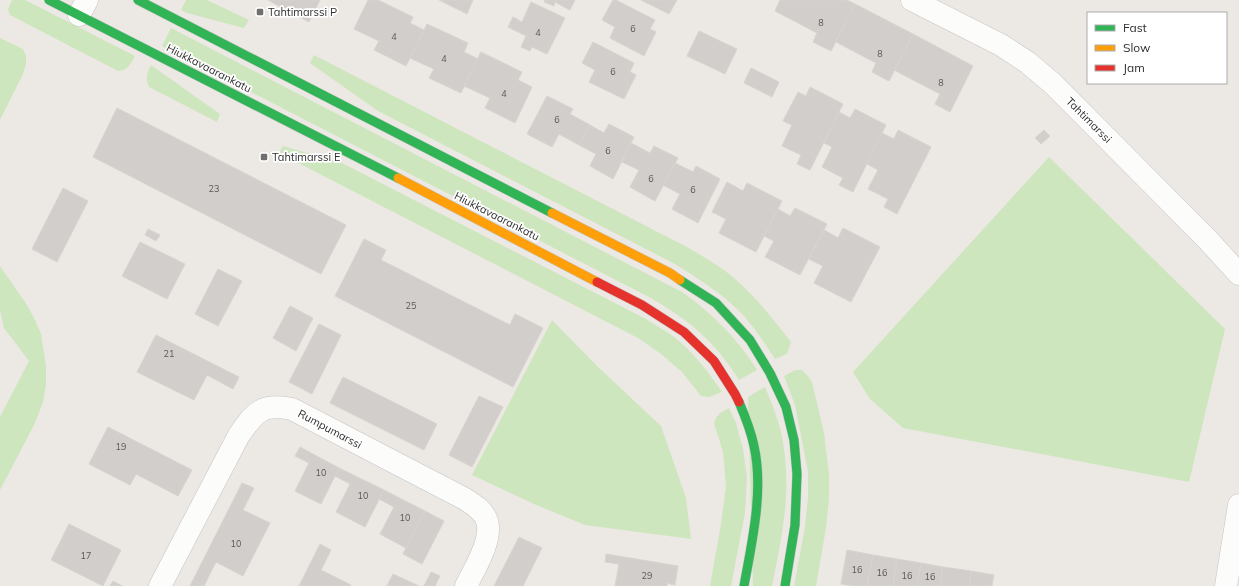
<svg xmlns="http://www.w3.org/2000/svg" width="1239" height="586" viewBox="0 0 1239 586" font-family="Mulish,sans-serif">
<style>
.green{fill:#cee6be}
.building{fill:#d1cecb;stroke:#d7d4d0}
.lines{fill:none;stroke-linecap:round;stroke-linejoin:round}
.street-casing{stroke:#c5c4c5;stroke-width:23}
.fast-casing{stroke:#c5c4c5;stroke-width:10}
.slow-casing{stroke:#c5c4c5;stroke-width:10}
.jam-casing{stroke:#c5c4c5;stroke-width:10}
.street{stroke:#fcfcfb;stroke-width:22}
.fast{stroke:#30b455;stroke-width:9}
.slow{stroke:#ff9f0a;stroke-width:9}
.jam{stroke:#e5322d;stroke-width:9}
.poi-dot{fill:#706f6e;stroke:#fff;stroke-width:1.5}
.labels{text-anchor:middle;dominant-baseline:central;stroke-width:3.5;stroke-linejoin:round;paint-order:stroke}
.number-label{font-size:9px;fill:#585857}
.poi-label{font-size:11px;fill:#2e2e2e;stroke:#fff;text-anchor:start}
.street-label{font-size:11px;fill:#2e2e2e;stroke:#fff}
</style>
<rect width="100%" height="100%" fill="#ece8e4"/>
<path class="green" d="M 12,0 L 25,0 L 135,56 C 130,65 128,70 118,71 L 10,15 L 8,9 Z
M 186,0 L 207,0 L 249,20 L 244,28 L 187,13 L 181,10 Z
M 171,28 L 682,292 C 713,314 737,338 757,370 L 739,380 C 714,340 688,319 647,296 L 162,46 Z
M 0,38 L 23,49 L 26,56 L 26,64 L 23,74 L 0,120 Z
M 314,55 L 685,246 C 702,256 719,265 734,278 C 756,297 773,319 791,342 L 787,354 L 775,359 C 765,344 755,328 742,314 C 723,294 699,279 675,264 L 378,111 L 310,63 Z
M 151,65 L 220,114 L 217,122 L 149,87 C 145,78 147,73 151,65 Z
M 283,146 L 342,163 L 646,319 C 655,325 664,330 673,336 C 693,352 708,371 722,392 L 709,397 L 701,396 L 682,372 L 661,354 L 638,338 L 279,153 Z
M 1049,157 L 1225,329 L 1189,482 L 903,428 L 870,399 L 853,372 Z
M 0,266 L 27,305 L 35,320 L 41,334 L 46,366 L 46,385 L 43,402 L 35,423 L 0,490 L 0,417 L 29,361 L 4,328 L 0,310 Z
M 552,320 L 597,366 L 661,426 L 686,498 L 691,539 L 585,525 L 534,504 L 472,475 Z
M 795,370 L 802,370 L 808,376 L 812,382 L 824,433 L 829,474 L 829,499 L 826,528 L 816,586 L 794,586 L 805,527 L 808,497 L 808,472 L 795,405 L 784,376 Z
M 765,387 C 772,404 780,423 783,442 C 786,460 787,479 786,498 C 784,527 778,557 772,586 L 753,586 L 748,397 Z
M 729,408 L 736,423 L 743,449 L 747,477 L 745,513 L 731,586 L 710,586 L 721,524 L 726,486 L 723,452 L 714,423 L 716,418 L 720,413 Z"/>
<path class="building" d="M 268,0 L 320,0 L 309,22 Z
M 368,0 L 378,0 L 413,17 L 410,23 L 424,30 L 406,66 L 374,50 L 379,41 L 354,29 Z
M 439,0 L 473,0 L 467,14 Z
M 545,0 L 575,0 L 570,10 L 555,2 L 554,6 L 544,2 Z
M 613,0 L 616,0 L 655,20 L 650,29 L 656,32 L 644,56 L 610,38 L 615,27 L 602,20 Z
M 641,0 L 677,0 L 669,14 Z
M 780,0 L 847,0 L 855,4 L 831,51 L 813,42 L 817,33 L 775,11 Z
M 531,2 L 565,18 L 547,54 L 532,47 L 530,51 L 521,47 L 526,36 L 508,27 L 513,17 L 522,22 Z
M 855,4 L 913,34 L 889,81 L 872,72 L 876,63 L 836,42 Z
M 427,24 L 468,43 L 464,52 L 478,59 L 461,93 L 429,78 L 434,69 L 410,58 Z
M 699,31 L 737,49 L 725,74 L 687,56 Z
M 913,34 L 973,66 L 950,112 L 935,104 L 940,94 L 894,70 Z
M 593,42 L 634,63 L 630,72 L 636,75 L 624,99 L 589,82 L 595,70 L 582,63 Z
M 481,52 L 522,72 L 518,80 L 532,87 L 515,123 L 485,108 L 490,98 L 464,86 Z
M 751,68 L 779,82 L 772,97 L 744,83 Z
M 810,87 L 843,104 L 810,170 L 797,164 L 801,155 L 782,146 L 792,125 L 783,121 L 798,92 L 806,96 Z
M 547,96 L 573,109 L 570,114 L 590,125 L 579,145 L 559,134 L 552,147 L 527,134 Z
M 117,108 L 346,225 L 321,274 L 93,157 Z
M 855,109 L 886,125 L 853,192 L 839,185 L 843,178 L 822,167 L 832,147 L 824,143 L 839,112 L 850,118 Z
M 609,124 L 634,137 L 613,179 L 590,166 L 596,154 L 579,145 L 590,125 L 604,133 Z
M 898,130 L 931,147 L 897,214 L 884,207 L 888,199 L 868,189 L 878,170 L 867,164 L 882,133 L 894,139 Z
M 1044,130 L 1050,136 L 1041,144 L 1035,138 Z
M 631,143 L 650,153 L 654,146 L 678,158 L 655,201 L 630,187 L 639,170 L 622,162 Z
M 675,163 L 693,172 L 696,166 L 720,179 L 698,223 L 672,209 L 680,194 L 663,185 Z
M 727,182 L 743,191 L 747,183 L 782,201 L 756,252 L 719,233 L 726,219 L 712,212 Z
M 63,188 L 88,201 L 57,262 L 32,249 Z
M 795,208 L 827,224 L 800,275 L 765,257 L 774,241 L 764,236 L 778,209 L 790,216 Z
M 843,228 L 880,247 L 851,302 L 814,283 L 823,266 L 809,259 L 824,230 L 838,238 Z
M 148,229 L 160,235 L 156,241 L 145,235 Z
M 364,239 L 386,250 L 381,260 L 510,325 L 515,314 L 543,328 L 513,387 L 335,296 Z
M 140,242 L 185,264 L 167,299 L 122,276 Z
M 218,269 L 242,281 L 218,326 L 195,314 Z
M 290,306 L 313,318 L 296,351 L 273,338 Z
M 319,324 L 341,335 L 312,394 L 289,382 Z
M 156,335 L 239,377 L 233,389 L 207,375 L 194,400 L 137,372 Z
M 343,377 L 437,424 L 424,450 L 330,403 Z
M 479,396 L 503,407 L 472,467 L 449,455 Z
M 108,427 L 192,470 L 178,496 L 136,474 L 130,485 L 89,464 Z
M 300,447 L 339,468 L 321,504 L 295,491 L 309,463 L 295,456 Z
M 339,468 L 384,490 L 365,527 L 336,512 L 350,484 L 335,476 Z
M 242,483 L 254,488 L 243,510 L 270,523 L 243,576 L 216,562 L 204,586 L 193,580 Z
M 384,490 L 425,511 L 406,548 L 380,534 L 394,507 L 379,499 Z
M 425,511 L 444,521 L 422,564 L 403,554 Z
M 69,524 L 121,550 L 103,586 L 51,560 Z
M 519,537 L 542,548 L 523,586 L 494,586 Z
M 320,544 L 331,550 L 321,570 L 351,585 L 350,586 L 299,586 Z
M 847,550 L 873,555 L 867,586 L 854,586 L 841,584 Z
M 606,554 L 678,566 L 675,585 L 667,583 L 667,586 L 615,586 L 619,564 L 605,562 Z
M 873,555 L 897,559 L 893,586 L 867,586 Z
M 897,559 L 921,563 L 917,586 L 893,586 Z
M 921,563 L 943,567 L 940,586 L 917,586 Z
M 943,567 L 971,571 L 969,586 L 940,586 Z
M 971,571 L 994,575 L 992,586 L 969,586 Z
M 431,572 L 440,576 L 435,586 L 424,586 Z
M 393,574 L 419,586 L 387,586 Z
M 193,580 L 204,586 L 205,586 L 190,586 Z
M 113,581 L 122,586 L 110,586 Z"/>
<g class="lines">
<g class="street-casing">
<path id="street" d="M 912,0 L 1001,45 L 1027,62 L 1052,83 L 1206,238 L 1239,274
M 79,15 L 87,0
M 160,586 L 239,435 C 255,412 262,403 292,409 L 465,499 C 473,504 484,511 487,521 C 493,539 474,570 466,586
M 1226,586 L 1239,505"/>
</g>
<g class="fast-casing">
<path id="fast" d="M 49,0 L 398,178
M 138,0 L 552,213
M 680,280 L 716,303 L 750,340 L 770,373 L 786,407 L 794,440 L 797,474 L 795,525 L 785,586
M 739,402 C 745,416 751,431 754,446 C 764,490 752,542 744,586"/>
</g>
<g class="slow-casing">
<path id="slow" d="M 398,178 L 597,282
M 552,213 L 670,273 L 680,280"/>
</g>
<g class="jam-casing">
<path id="jam" d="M 597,282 L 642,305 L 684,332 L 714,361 L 735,394 L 739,402"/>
</g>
<use href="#street" class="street"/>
<use href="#fast" class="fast"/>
<use href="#slow" class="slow"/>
<use href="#jam" class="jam"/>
</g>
<g class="poi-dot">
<rect x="256" y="8" width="8" height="8" rx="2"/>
<rect x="260" y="153" width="8" height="8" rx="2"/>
</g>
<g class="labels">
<g class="number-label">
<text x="821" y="22">8</text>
<text x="633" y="28">6</text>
<text x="538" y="32">4</text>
<text x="394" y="36">4</text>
<text x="880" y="53">8</text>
<text x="444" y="58">4</text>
<text x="613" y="71">6</text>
<text x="941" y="82">8</text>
<text x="504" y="93">4</text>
<text x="557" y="119">6</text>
<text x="608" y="150">6</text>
<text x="651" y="178">6</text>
<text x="214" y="188">23</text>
<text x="693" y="189">6</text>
<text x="411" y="305">25</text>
<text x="169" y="353">21</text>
<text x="121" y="446">19</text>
<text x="321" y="472">10</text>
<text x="363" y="495">10</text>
<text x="405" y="517">10</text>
<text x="236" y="543">10</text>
<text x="86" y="555">17</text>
<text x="857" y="569">16</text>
<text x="882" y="572">16</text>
<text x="647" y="575">29</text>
<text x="907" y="575">16</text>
<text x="930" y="576">16</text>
</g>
<g class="poi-label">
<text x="268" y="12">Tahtimarssi P</text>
<text x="272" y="157">Tahtimarssi E</text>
</g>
<g class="street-label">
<text transform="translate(209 68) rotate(27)">Hiukkavaarankatu</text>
<text transform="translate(1089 120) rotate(45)">Tahtimarssi</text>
<text transform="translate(497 216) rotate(27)">Hiukkavaarankatu</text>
<text transform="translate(330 429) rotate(28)">Rumpumarssi</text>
</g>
</g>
<rect x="1087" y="12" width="140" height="72" fill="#ffffff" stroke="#ababab"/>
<rect x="1095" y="25" width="20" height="6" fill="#30b455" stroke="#ababab"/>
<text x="1123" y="32" font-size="12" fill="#2e2e2e">Fast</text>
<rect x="1095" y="45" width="20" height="6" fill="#ff9f0a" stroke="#ababab"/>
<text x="1123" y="52" font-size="12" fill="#2e2e2e">Slow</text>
<rect x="1095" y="65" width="20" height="6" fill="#e5322d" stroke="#ababab"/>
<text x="1123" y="72" font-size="12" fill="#2e2e2e">Jam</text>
</svg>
